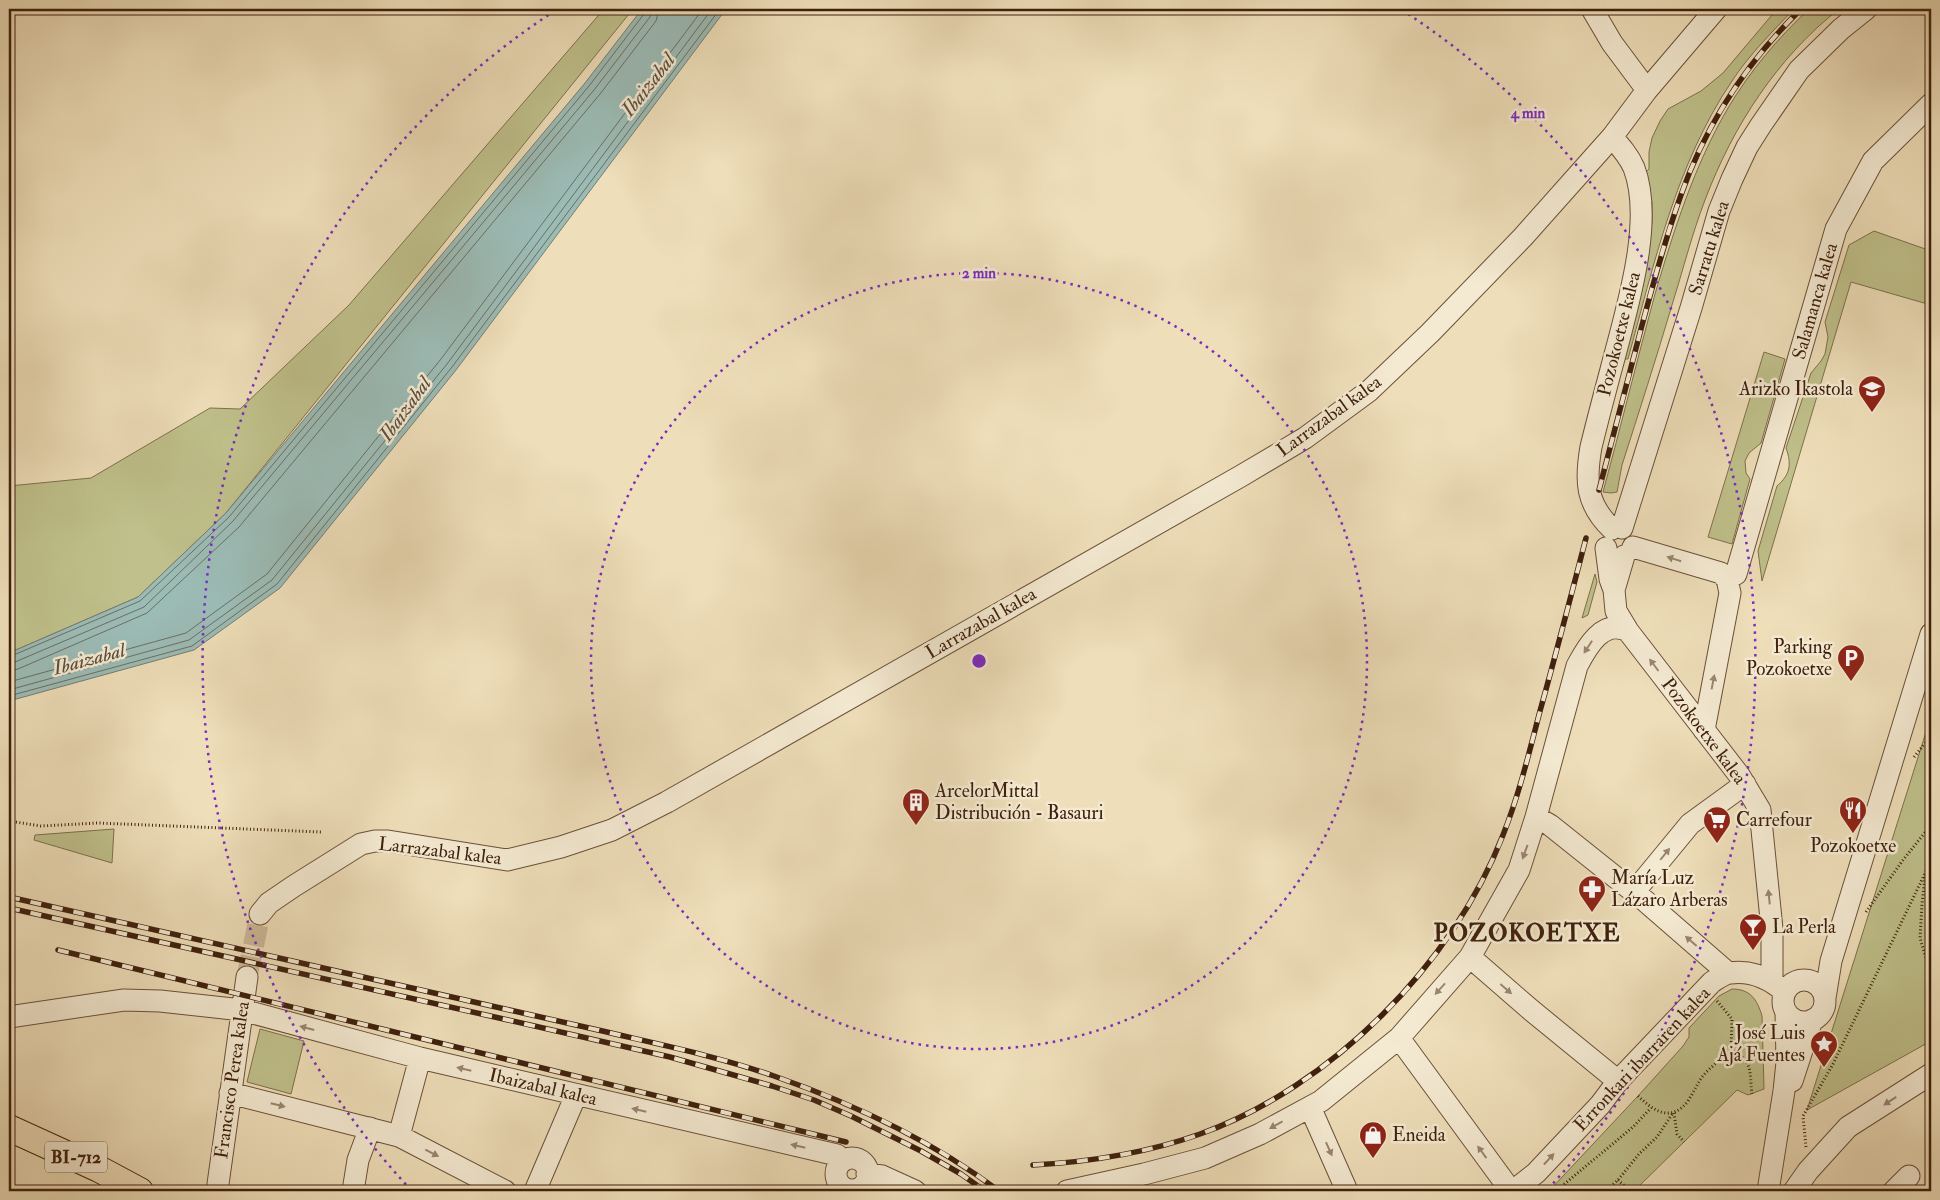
<svg xmlns="http://www.w3.org/2000/svg" width="1940" height="1200" viewBox="0 0 1940 1200" font-family="'IM FELL Double Pica',serif">
<style>
.green{fill:#bfc08b;stroke:#7f704c}
.water{fill:#9bbbb5;stroke:#767d72}
.lines{fill:none;stroke-linecap:round;stroke-linejoin:round}
.shore{stroke:#6d6e61;stroke-width:1}
.minor-tunnel{stroke:#cbb897;stroke-width:21;stroke-dasharray:21 11;stroke-linecap:butt}
.minor-casing{stroke:#6b5038;stroke-width:23}
.major-casing{stroke:#3f200d;stroke-width:28}
.path{stroke:#3f200d;stroke-width:3;stroke-dasharray:1 2.5;stroke-linecap:butt}
.minor{stroke:#f4ead2;stroke-width:21}
.major{stroke:#eedeb9;stroke-width:26}
.rail-casing{stroke:#3f200d;stroke-width:5.5}
.rail{stroke:#f4ead2;stroke-width:4;stroke-dasharray:11;stroke-linecap:butt}
.oneway{fill:#9a8570}
.ring{fill:none;stroke:#7b2cbf;stroke-width:2.5;stroke-dasharray:2.5 5}
.labels{text-anchor:middle;dominant-baseline:central;stroke-width:5;stroke-linejoin:round;paint-order:stroke}
.shield{fill:#f4ead2;stroke:#755d48;stroke-width:1}
.shield-label{font-size:18px;font-weight:bold;fill:#3f200d}
.street-label{font-size:19px;fill:#3f200d;stroke:#f4ead2}
.poi-label{font-size:19px;fill:#3f200d;stroke:#f4ead2;text-anchor:start}
.water-label{font-size:20px;font-style:italic;fill:#5b4e3f;stroke:#f4ead2}
.district-label{font-size:24px;font-weight:bold;letter-spacing:1px;fill:#3f200d;stroke:#f4ead2}
.centre{fill:#7b2cbf;stroke:#f4ead2;stroke-width:2.5}
.ring-label{font-size:15px;text-anchor:middle;font-weight:bold;fill:#7b2cbf;stroke:#f4ead2;stroke-width:5;stroke-linejoin:round;paint-order:stroke}
</style>
<rect width="100%" height="100%" fill="#eedeb9"/>
<filter id="stains"><feTurbulence type="fractalNoise" baseFrequency=".004" numOctaves="4"/><feColorMatrix values="0 0 0 0 .2 0 0 0 0 .09 0 0 0 0 .02 0 0 0 .5 -.17"/></filter>
<radialGradient id="worn" r=".72"><stop offset=".6" stop-color="#630" stop-opacity="0"/><stop offset="1" stop-color="#630" stop-opacity=".3"/></radialGradient>
<path class="green" d="M 604,9 L 633,9 L 226,513 L 138,597 L 9,653 L 9,486 L 91,478 L 210,408 L 240,409 L 349,305 Z
M 1777,9 L 1794,9 C 1772,32 1749,55 1732,81 C 1676,164 1654,264 1628,359 L 1624,359 L 1643,286 L 1652,223 L 1652,202 L 1645,173 L 1649,169 L 1649,152 L 1652,138 L 1660,121 L 1668,109 L 1701,91 L 1723,73 Z
M 1809,9 L 1839,9 C 1777,58 1733,126 1705,200 C 1692,234 1683,270 1672,305 C 1656,359 1639,412 1622,465 L 1617,492 L 1611,493 L 1603,492 C 1621,426 1637,360 1655,294 C 1674,230 1694,166 1728,108 C 1750,71 1778,38 1809,9 Z
M 1874,231 L 1931,251 L 1931,305 L 1851,282 L 1762,581 L 1758,551 L 1777,486 C 1790,475 1792,464 1786,448 L 1811,373 L 1821,361 L 1825,354 L 1828,337 L 1825,322 L 1849,245 Z
M 1764,352 L 1785,359 L 1761,443 L 1749,453 L 1745,461 L 1746,473 L 1750,479 L 1732,544 L 1708,537 Z
M 1595,574 L 1597,582 L 1588,615 L 1582,618 Z
M 1931,716 L 1931,1041 L 1807,1110 Z
M 114,829 L 112,863 L 34,840 L 35,835 Z
M 1732,989 C 1750,989 1757,999 1762,1016 L 1764,1089 L 1748,1095 L 1737,1090 L 1634,1191 L 1549,1191 L 1638,1096 L 1683,1046 L 1689,1037 L 1689,1028 L 1719,996 Z
M 260,1029 L 304,1041 L 291,1094 L 247,1082 Z"/>
<path class="water" d="M 642,9 L 726,9 L 456,370 L 280,588 L 194,650 L 9,701 L 9,653 L 138,597 L 226,513 L 585,83 Z"/>
<g class="lines">
<path class="shore" d="M 9,657 L 140,601 L 229,517 L 589,86 L 644,14 L 645,9
M 9,663 L 15,662 L 144,607 L 233,521 L 594,90 L 650,17 L 652,9
M 9,671 L 18,669 L 147,613 L 239,527 L 600,94 L 656,21 L 659,9
M 9,682 L 186,633 L 267,574 L 441,359 L 703,9
M 9,690 L 189,640 L 272,580 L 447,364 L 712,9
M 9,696 L 192,646 L 277,584 L 452,367 L 720,9"/>
<path class="minor-tunnel" d="M 247,977 L 260,914"/>
<g class="minor-casing">
<path id="minor" d="M 1592,9 L 1612,43 L 1647,90
M 1612,137 C 1620,146 1629,156 1634,168 C 1653,218 1630,297 1617,347 C 1608,381 1599,414 1591,447 C 1585,481 1586,504 1612,529
M 1622,528 L 1691,308 L 1719,211 L 1732,179 L 1747,147 L 1761,125 L 1799,70 L 1841,29 L 1866,9
M 1633,547 L 1721,573 L 1727,579 L 1730,593 L 1704,730
M 1606,548 L 1610,579 L 1614,590 L 1616,611 L 1628,631 L 1739,775 L 1760,810 L 1772,929 L 1772,981
M 1727,579 L 1736,574 L 1836,229 L 1873,161 L 1931,104
M 1614,590 L 1624,556
M 1536,817 L 1550,825 L 1644,900 L 1728,973
M 1634,892 L 1690,824 L 1745,784
M 260,914 L 269,903 L 294,886 L 361,844 L 375,841 L 388,841 L 507,860 L 561,847 L 612,830 L 667,802 L 1241,476 L 1305,438 L 1369,391 L 1430,333 L 1523,237 L 1612,137 L 1647,90 L 1716,9
M 1470,957 L 1531,1010 L 1618,1081
M1783 1001a21 21 0 1 1 42 0a21 21 0 1 1-42 0Z
M 1825,998 L 1831,961 L 1931,634
M 9,1017 L 124,1000 L 160,1001 L 242,1010 L 420,1058 L 837,1155 L 843,1161
M 1399,1038 L 1511,1191
M 1792,1081 L 1812,1020
M 230,1093 L 399,1136 L 505,1191
M 1310,1107 L 1347,1191
M 399,1136 L 420,1058
M836 1174a16 16 0 1 1 32 0a16 16 0 1 1-32 0Z
M 867,1174 L 882,1176 L 915,1191
M 218,1184 L 247,977
M 353,1191 L 358,1160 L 370,1128
M 535,1191 L 576,1095
M 1067,1191 L 1144,1174 L 1205,1158 L 1260,1134 L 1321,1101 L 1399,1038 L 1470,957 L 1519,870 L 1536,817 L 1577,666 C 1587,647 1603,618 1628,631
M 1513,1191 L 1536,1173 L 1600,1105 L 1618,1081 L 1712,982 C 1717,979 1724,974 1730,973 C 1751,970 1769,978 1785,992
M 1768,1191 L 1784,1091 L 1787,1062 L 1786,1012
M 1794,1191 L 1808,1171 L 1848,1127 L 1931,1074
M 1894,1191 L 1909,1176"/>
</g>
<g class="major-casing">
<path id="major" d="M 9,1128 L 99,1169 L 140,1191"/>
</g>
<path class="path" d="M 1914,757 L 1931,736
M 9,821 L 41,826 L 98,823 L 321,832
M 1925,877 L 1922,904 L 1920,938 L 1931,975
M 1866,912 L 1903,860 L 1931,825
M 1717,1001 L 1732,1019 L 1731,1050
M 1638,1096 C 1654,1111 1671,1123 1688,1101 C 1693,1093 1697,1085 1702,1077 C 1710,1067 1722,1059 1731,1050 C 1754,1062 1749,1071 1752,1094
M 1674,1113 L 1677,1134 L 1684,1142
M 1806,1147 L 1803,1116 L 1833,1064 L 1931,861
M 1618,1180 L 1630,1191
M 1556,1191 L 1633,1127 L 1651,1108
M 1605,1191 L 1618,1180 L 1639,1154 L 1657,1137 L 1673,1113"/>
<use href="#minor" class="minor"/>
<use href="#major" class="major"/>
<g class="rail-casing">
<path id="rail" d="M 1599,490 C 1613,437 1627,383 1641,329 C 1653,284 1665,239 1681,195 C 1706,124 1748,61 1801,9
M 9,897 L 598,1030 C 657,1044 717,1056 774,1076 C 854,1104 931,1140 999,1191
M 9,908 L 508,1020 L 670,1057 L 772,1086 L 814,1100 L 851,1116 L 921,1151 L 961,1174 L 985,1191
M 58,950 L 846,1142
M 1033,1165 C 1089,1162 1147,1153 1200,1134 C 1331,1087 1453,964 1503,835 C 1519,795 1529,753 1540,711 C 1556,654 1571,596 1586,538"/>
</g>
<use href="#rail" class="rail"/>
</g>
<defs><path id="oneway-solid" d="M-6-.8H1V-3.2L6.5 0L1 3.2V.8H-6Z" transform="scale(1.25)"/></defs>
<g class="oneway">
<use href="#oneway-solid" transform="translate(1674 559) rotate(-163)"/>
<use href="#oneway-solid" transform="translate(1588 647) rotate(123)"/>
<use href="#oneway-solid" transform="translate(1654 665) rotate(-127)"/>
<use href="#oneway-solid" transform="translate(1713 682) rotate(-79)"/>
<use href="#oneway-solid" transform="translate(1525 852) rotate(110)"/>
<use href="#oneway-solid" transform="translate(1665 854) rotate(-51)"/>
<use href="#oneway-solid" transform="translate(1769 897) rotate(-96)"/>
<use href="#oneway-solid" transform="translate(1691 941) rotate(-139)"/>
<use href="#oneway-solid" transform="translate(1440 989) rotate(132)"/>
<use href="#oneway-solid" transform="translate(1506 989) rotate(41)"/>
<use href="#oneway-solid" transform="translate(307 1028) rotate(-165)"/>
<use href="#oneway-solid" transform="translate(464 1069) rotate(-167)"/>
<use href="#oneway-solid" transform="translate(1890 1101) rotate(147)"/>
<use href="#oneway-solid" transform="translate(278 1105) rotate(14)"/>
<use href="#oneway-solid" transform="translate(639 1110) rotate(-167)"/>
<use href="#oneway-solid" transform="translate(1276 1125) rotate(151)"/>
<use href="#oneway-solid" transform="translate(798 1146) rotate(-167)"/>
<use href="#oneway-solid" transform="translate(1329 1149) rotate(66)"/>
<use href="#oneway-solid" transform="translate(1482 1152) rotate(-126)"/>
<use href="#oneway-solid" transform="translate(432 1153) rotate(27)"/>
<use href="#oneway-solid" transform="translate(1549 1159) rotate(-47)"/>
</g>
<g class="ring">
<circle cx="979" cy="661" r="388"/>
<path d="M411 1190A776 776 0 0 1 556 10M1402 10A776 776 0 0 1 1547 1190"/>
</g>
<defs>
<g id="school-pin" transform="scale(1.4375)"><path d="M0 17L-7.5 6A9.5 9.5 0 1 1 7.5 6Z" fill="#8f2418" stroke="#f4ead2"/><path d="M0-5L7-2L0 1L-7-2ZM-4 1L0 2.5L4 1V4Q0 6-4 4Z" fill="#fff"/></g>
<g id="parking-pin" transform="scale(1.4375)"><path d="M0 17L-7.5 6A9.5 9.5 0 1 1 7.5 6Z" fill="#8f2418" stroke="#f4ead2"/><path d="M-3.5-5.5H1a3.5 3.5 0 0 1 0 7H-1V5.5H-3.5ZM-1-3.4V-.6H.8a1.4 1.4 0 0 0 0-2.8Z" fill="#fff"/></g>
<g id="building-pin" transform="scale(1.4375)"><path d="M0 17L-7.5 6A9.5 9.5 0 1 1 7.5 6Z" fill="#8f2418" stroke="#f4ead2"/><path d="M-4-6H4V6H1V3H-1V6H-4ZM-2.5-4.3h1.7v1.8h-1.7ZM.8-4.3h1.7v1.8H.8ZM-2.5-1h1.7V.8h-1.7ZM.8-1h1.7V.8H.8Z" fill="#fff"/></g>
<g id="restaurant-pin" transform="scale(1.4375)"><path d="M0 17L-7.5 6A9.5 9.5 0 1 1 7.5 6Z" fill="#8f2418" stroke="#f4ead2"/><path d="M-5-6h1v4h1v-4h1v4h1v-4h1v5L-1.5 .5V6h-2V.5L-5-1ZM5-6V6H3V1.5H1.5Q1.5-4 5-6Z" fill="#fff"/></g>
<g id="supermarket-pin" transform="scale(1.4375)"><path d="M0 17L-7.5 6A9.5 9.5 0 1 1 7.5 6Z" fill="#8f2418" stroke="#f4ead2"/><path d="M-6-5.5h2.5l.6 2H6L4.5 2H-2.5L-4.4-4H-6ZM-1.5 3.2a1.3 1.3 0 1 0 .1 0ZM3 3.2a1.3 1.3 0 1 0 .1 0Z" fill="#fff"/></g>
<g id="pharmacy-pin" transform="scale(1.4375)"><path d="M0 17L-7.5 6A9.5 9.5 0 1 1 7.5 6Z" fill="#8f2418" stroke="#f4ead2"/><path d="M-2-6h4v4h4v4h-4v4h-4v-4h-4v-4h4Z" fill="#fff"/></g>
<g id="bar-pin" transform="scale(1.4375)"><path d="M0 17L-7.5 6A9.5 9.5 0 1 1 7.5 6Z" fill="#8f2418" stroke="#f4ead2"/><path d="M-6-5H6L.8 .8V4.5H3.5V6h-7V4.5H-.8V.8Z" fill="#fff"/></g>
<g id="sight-pin" transform="scale(1.4375)"><path d="M0 17L-7.5 6A9.5 9.5 0 1 1 7.5 6Z" fill="#8f2418" stroke="#f4ead2"/><path d="M0-6L1.8-2.2L6-1.7L2.9 1.2L3.7 5.4L0 3.3L-3.7 5.4L-2.9 1.2L-6-1.7L-1.8-2.2Z" fill="#fff"/></g>
<g id="shop-pin" transform="scale(1.4375)"><path d="M0 17L-7.5 6A9.5 9.5 0 1 1 7.5 6Z" fill="#8f2418" stroke="#f4ead2"/><path d="M-5-2.5h2.3a2.7 3.5 0 0 1 5.4 0H5L5.5 6h-11ZM-1.5-2.5h3a1.5 2.3 0 0 0-3 0Z" fill="#fff"/></g>
</defs>
<g fill-rule="evenodd">
<use href="#school-pin" x="1872" y="389"/>
<use href="#parking-pin" x="1851" y="658"/>
<use href="#building-pin" x="916" y="802"/>
<use href="#restaurant-pin" x="1853" y="810"/>
<use href="#supermarket-pin" x="1717" y="820"/>
<use href="#pharmacy-pin" x="1592" y="889"/>
<use href="#bar-pin" x="1753" y="927"/>
<use href="#sight-pin" x="1824" y="1044"/>
<use href="#shop-pin" x="1373" y="1135"/>
</g>
<g class="labels">
<rect class="shield" x="45" y="1141.5" width="62" height="31" rx="4"/>
<g class="shield-label">
<text x="76" y="1157">BI-712</text>
</g>
<g class="street-label">
<text transform="translate(1709 248) rotate(-73)">Sarratu kalea</text>
<text transform="translate(1815 301) rotate(-74)">Salamanca kalea</text>
<text transform="translate(1619 334) rotate(-76)">Pozokoetxe kalea</text>
<text transform="translate(1329 416) rotate(-36)">Larrazabal kalea</text>
<text transform="translate(981 623) rotate(-30)">Larrazabal kalea</text>
<text transform="translate(1704 731) rotate(53)">Pozokoetxe kalea</text>
<text transform="translate(440 851) rotate(7)">Larrazabal kalea</text>
<text transform="translate(1642 1059) rotate(-47)">Erronkari ibarraren kalea</text>
<text transform="translate(232 1080) rotate(-82)">Francisco Perea kalea</text>
<text transform="translate(543 1087) rotate(13)">Ibaizabal kalea</text>
</g>
<g class="poi-label">
<text x="1853" y="389" text-anchor="end">Arizko Ikastola</text>
<text x="1832" y="647" text-anchor="end">Parking<tspan x="1832" dy="22">Pozokoetxe</tspan></text>
<text x="935" y="791">ArcelorMittal<tspan x="935" dy="22">Distribución - Basauri</tspan></text>
<text x="1736" y="820">Carrefour</text>
<text x="1853" y="846" text-anchor="middle">Pozokoetxe</text>
<text x="1611" y="878">María Luz<tspan x="1611" dy="22">Lázaro Arberas</tspan></text>
<text x="1772" y="927">La Perla</text>
<text x="1805" y="1033" text-anchor="end">José Luis<tspan x="1805" dy="22">Ajá Fuentes</tspan></text>
<text x="1392" y="1135">Eneida</text>
</g>
<g class="water-label">
<text transform="translate(648 85) rotate(-52)">Ibaizabal</text>
<text transform="translate(405 409) rotate(-54)">Ibaizabal</text>
<text transform="translate(89 659) rotate(-15)">Ibaizabal</text>
</g>
<g class="district-label">
<text x="1527" y="933">POZOKOETXE</text>
</g>
</g>
<circle cx="979" cy="661" r="8" class="centre"/>
<g class="ring-label">
<text x="1528" y="118">4 min</text>
<text x="979" y="278">2 min</text>
</g>
<rect width="1940" height="1200" fill="none" stroke="#eedeb9" stroke-width="30"/>
<rect x="10" y="10" width="1920" height="1180" fill="none" stroke="#3f200d" stroke-width="2.5"/>
<rect x="15" y="15" width="1910" height="1170" fill="none" stroke="#3f200d"/>
<rect width="100%" height="100%" filter="url(#stains)"/>
<rect width="100%" height="100%" fill="url(#worn)"/>
</svg>
